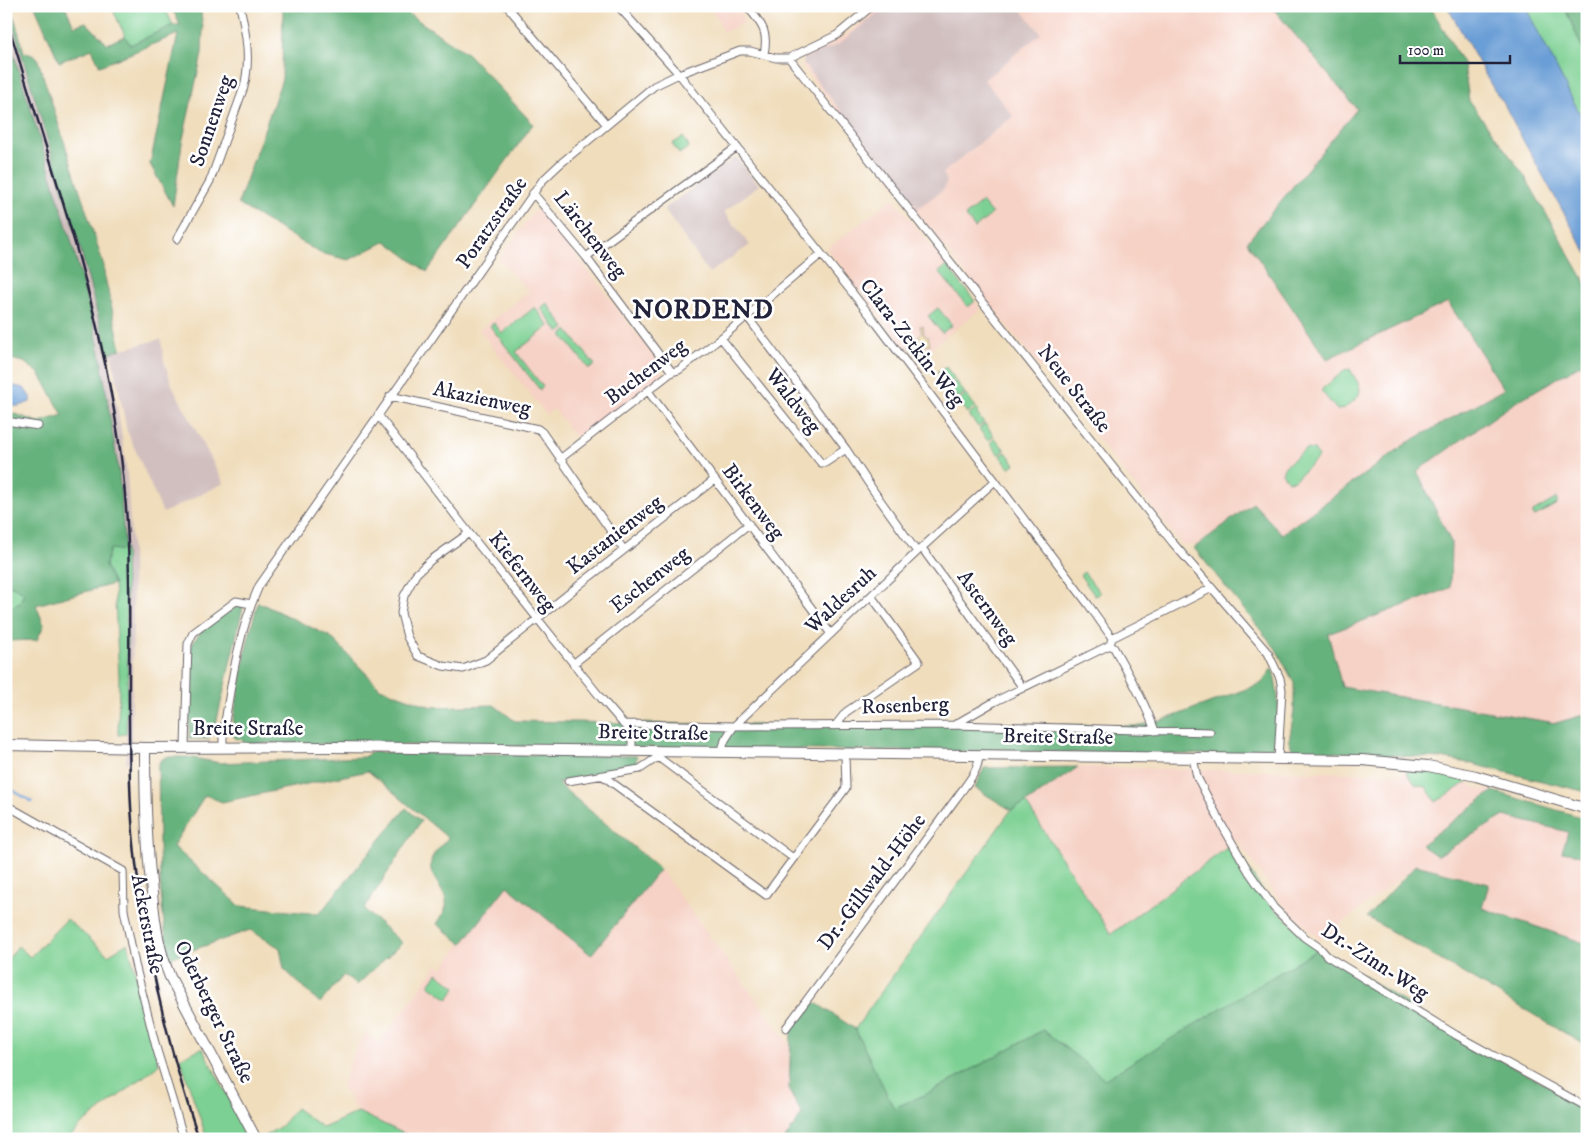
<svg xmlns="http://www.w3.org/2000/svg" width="1593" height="1145" viewBox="0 0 1593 1145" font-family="'IM FELL DW Pica',serif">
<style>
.built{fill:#f6d1c5}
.industrial{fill:#d1bfbf}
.green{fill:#7dd093;stroke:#507967}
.forest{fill:#66b27d;stroke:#446a5c}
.sand{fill:#eeda9e;stroke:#887e6c}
.water{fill:#6a9ed6;stroke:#466088}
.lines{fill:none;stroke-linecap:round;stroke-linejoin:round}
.stream{stroke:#6a9ed6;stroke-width:2.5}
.minor-casing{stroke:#6a6368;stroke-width:9}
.secondary-casing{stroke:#6a6368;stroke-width:12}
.minor{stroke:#fff;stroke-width:7}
.secondary{stroke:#fff;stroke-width:10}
.rail{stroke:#22223b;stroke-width:2.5}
.labels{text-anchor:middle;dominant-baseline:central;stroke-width:5;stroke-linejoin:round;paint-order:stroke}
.street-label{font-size:21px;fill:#22223b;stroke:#fff}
.district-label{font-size:26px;font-weight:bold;letter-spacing:1px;fill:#22223b;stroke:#fff}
</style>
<rect width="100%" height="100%" fill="#fff"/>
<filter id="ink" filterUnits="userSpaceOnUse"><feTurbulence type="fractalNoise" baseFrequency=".02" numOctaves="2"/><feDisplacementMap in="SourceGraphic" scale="10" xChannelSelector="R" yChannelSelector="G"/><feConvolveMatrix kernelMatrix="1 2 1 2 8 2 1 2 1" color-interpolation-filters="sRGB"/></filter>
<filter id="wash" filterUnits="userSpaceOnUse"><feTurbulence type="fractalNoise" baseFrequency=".0096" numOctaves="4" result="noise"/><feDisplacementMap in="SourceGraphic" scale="20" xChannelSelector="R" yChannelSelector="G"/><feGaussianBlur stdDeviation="1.12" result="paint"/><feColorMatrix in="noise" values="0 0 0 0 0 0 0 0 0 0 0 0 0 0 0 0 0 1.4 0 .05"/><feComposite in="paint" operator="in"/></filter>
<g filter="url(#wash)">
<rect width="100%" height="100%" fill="#f0ddbc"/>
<path class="built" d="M 709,6 L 738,6 L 744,23 L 723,32 L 717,18 Z
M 881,6 L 1271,6 L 1357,109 L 1247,242 L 1327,359 L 1448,302 L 1514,403 L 1587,361 L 1587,714 L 1556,723 L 1342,687 L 1328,633 L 1450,587 L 1417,471 L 1407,443 L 1282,534 L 1253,503 L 1198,545 L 1182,545 L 921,218 L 802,66 L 806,56 L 845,36 Z
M 893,198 L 981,309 L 915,361 L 827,249 Z
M 535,210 L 541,210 L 660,364 L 662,375 L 579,442 L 554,409 L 546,414 L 479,330 L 529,292 L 499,259 Z
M 1078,767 L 1415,774 L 1461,780 L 1476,788 L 1493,791 L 1422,844 L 1438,856 L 1504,816 L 1569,832 L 1562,852 L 1587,856 L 1587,944 L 1481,908 L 1489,884 L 1417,865 L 1320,940 L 1282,904 L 1237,840 L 1111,934 L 1026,803 Z
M 660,869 L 791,1047 L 789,1091 L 802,1114 L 785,1139 L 410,1139 L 410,1137 L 358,1112 L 342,1087 L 353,1053 L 366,1033 L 379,1043 L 437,965 L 442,968 L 507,885 L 591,955 Z"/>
<path class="industrial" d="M 6,6 L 78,240 L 98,312 L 118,411 L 127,473 L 132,551 L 133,630 L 131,763 L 126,763 L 128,675 L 125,551 L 119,475 L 110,413 L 100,353 L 91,313 L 70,237 L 6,29 Z
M 886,6 L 1018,6 L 1041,33 L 984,80 L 1013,116 L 943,173 L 947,181 L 944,189 L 918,208 L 803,63 L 804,59 L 810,56 L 839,44 Z
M 736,157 L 759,185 L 724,212 L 750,245 L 709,273 L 664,209 Z
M 161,339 L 164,361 L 172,385 L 224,483 L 163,513 L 127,431 L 111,352 Z"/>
<path class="green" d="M 111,6 L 164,6 L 173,25 L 130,46 Z
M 1525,6 L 1564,6 L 1587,59 L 1587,128 Z
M 683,137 L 689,147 L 679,154 L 672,144 Z
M 982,202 L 992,214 L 975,228 L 965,216 Z
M 947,266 L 975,301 L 968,307 L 939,272 Z
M 547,303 L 565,328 L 559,333 L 541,308 Z
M 535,307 L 549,326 L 516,352 L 543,387 L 540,390 L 490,326 L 494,323 L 502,333 Z
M 938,308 L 952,325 L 942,333 L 928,316 Z
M 567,330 L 595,365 L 589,369 L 562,335 Z
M 946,367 L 955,379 L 947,385 L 937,373 Z
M 1350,369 C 1358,384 1367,391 1351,403 C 1346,407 1343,410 1337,410 L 1322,392 L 1322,389 L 1345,370 Z
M 956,381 L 965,393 L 957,399 L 948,387 Z
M 966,395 L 976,407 L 967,413 L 958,401 Z
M 977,409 L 979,412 L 977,414 L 984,423 L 978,427 L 969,415 Z
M 985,424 L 994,436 L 988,441 L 979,429 Z
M 995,438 L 1005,450 L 999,455 L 990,443 Z
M 1306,449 L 1314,450 L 1318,456 L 1317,459 L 1294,480 L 1288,481 L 1282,473 L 1284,467 Z
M 1006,452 L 1015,464 L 1009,468 L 1000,456 Z
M 1557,498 L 1557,504 L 1535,516 L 1533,515 L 1533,512 Z
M 110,548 L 125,551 L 128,675 L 126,734 L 118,735 L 119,677 L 114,584 L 105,566 Z
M 1084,572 L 1100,593 L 1095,596 L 1080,575 Z
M 6,583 L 24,592 L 20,603 L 6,610 Z
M 1410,768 L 1466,778 L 1467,782 L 1436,802 L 1426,787 L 1416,785 L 1406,772 Z
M 1026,803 L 1111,934 L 1232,844 L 1274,908 L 1320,948 L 1104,1080 L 1043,1030 L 931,1092 L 893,1109 L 855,1029 L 1011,810 Z
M 67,919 L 108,955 L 128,943 L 159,1065 L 82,1124 L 68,1139 L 6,1139 L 6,962 L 18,946 L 30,957 Z
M 437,973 L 456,987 L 448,999 L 429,985 Z
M 202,1048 L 251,1139 L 207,1139 L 180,1058 Z
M 296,1108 L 323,1128 L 358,1112 L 411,1137 L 410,1139 L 260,1139 L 281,1126 Z"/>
<path class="forest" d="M 7,6 L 11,6 L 24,52 L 37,57 L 104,266 L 104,273 L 121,349 L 108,354 L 78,240 Z
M 35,6 L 65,6 L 74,26 L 86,22 L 107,44 L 125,36 L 130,45 L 173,25 L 180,25 L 171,6 L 200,6 L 203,28 L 202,54 L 182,143 L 173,206 L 150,164 L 178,34 L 100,66 L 92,49 L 59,62 Z
M 283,6 L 397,6 L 468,54 L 533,124 L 427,272 L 386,241 L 349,260 L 320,253 L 238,204 L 282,79 Z
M 1271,6 L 1430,6 L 1464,65 L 1469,101 L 1524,175 L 1587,285 L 1587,361 L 1514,403 L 1417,471 L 1451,542 L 1450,588 L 1328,634 L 1342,687 L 1556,723 L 1587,714 L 1587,792 L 1468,763 L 1441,758 L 1293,750 L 1289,742 L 1294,711 L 1294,683 L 1276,649 L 1194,548 L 1253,503 L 1282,534 L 1407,443 L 1504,389 L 1448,302 L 1327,359 L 1247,242 L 1357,109 Z
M 1564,6 L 1587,6 L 1587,59 Z
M 6,29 L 70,237 L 91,313 L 100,353 L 119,474 L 125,551 L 110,549 L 105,566 L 114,584 L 36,605 L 44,625 L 37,640 L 6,641 L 6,610 L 20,603 L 24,592 L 6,583 L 6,415 L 8,412 L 39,422 L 63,415 L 39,373 L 24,362 L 6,358 Z
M 258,602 L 331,637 L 380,688 L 432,707 L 494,705 L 515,721 L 741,725 L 964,723 L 1135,726 L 1161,721 L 1262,683 L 1272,668 C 1278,682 1284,739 1271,749 C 1266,753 1258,754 1252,755 L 243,743 L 243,740 L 235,738 L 233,734 L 233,721 L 248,640 Z
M 239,606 L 243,607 L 214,733 L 208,739 L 189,739 L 191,647 C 199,629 221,612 239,606 Z
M 370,752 L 637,756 L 636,763 L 557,783 L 660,869 L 591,955 L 507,886 L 462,944 L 437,924 C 439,920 443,915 445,910 C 453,890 422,878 433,856 C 436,850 443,844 448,838 L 368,771 L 222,802 L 205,795 L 173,846 L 240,906 L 319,914 L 406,808 L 421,821 L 364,909 L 402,943 L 357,985 L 344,975 L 320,1003 L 284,969 L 280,948 L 250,930 L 170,958 C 156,896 160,831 158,767 L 160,761 L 166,757 L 188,757 L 220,763 L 365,757 Z
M 1078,767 L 1026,803 L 1011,810 L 975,788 L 984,768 Z
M 1493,791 L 1587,819 L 1587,856 L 1562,852 L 1568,832 L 1504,816 L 1437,856 L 1421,845 Z
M 1416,865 L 1489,884 L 1482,908 L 1587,944 L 1587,1046 L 1367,917 Z
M 1320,948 L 1456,1035 L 1587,1107 L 1587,1124 L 1578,1139 L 785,1139 L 802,1114 L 789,1091 L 791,1031 L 813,1001 L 855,1029 L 894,1108 L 931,1092 L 1043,1030 L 1105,1079 Z"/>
<path class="sand" d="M 920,326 L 923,326 L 924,335 L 928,337 L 930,344 L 924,345 L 920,339 L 919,335 L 922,333 Z
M 915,344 L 918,347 L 921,345 L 921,347 L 923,347 L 923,352 L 917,359 L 908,347 Z"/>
<path class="water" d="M 1447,6 L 1525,6 L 1587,128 L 1587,254 L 1524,142 L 1503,102 L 1494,90 Z
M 10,385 L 24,388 L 31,398 L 30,402 C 21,406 14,409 6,402 L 6,388 Z"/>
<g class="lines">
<path class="stream" d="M 6,786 L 32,802"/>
</g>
</g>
<g filter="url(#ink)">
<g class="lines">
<g class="minor-casing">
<path id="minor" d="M 507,6 L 607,125
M 618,6 L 679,74 L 877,324 L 1088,604 L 1112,638
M 747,6 C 761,24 769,30 764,54
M 789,58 L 1173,543 L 1268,653 L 1280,678 L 1282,690 L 1278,759
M 533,193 L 586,257 L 672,372
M 177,239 L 210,181 L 244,87 C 251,59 246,33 240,6
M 586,257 L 737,147
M 746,315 L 846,449 L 873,490 L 917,552
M 721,338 L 821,463 L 825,463 L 846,449
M 648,391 L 831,634
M 390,396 L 538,429 L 542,432 L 624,550
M 378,415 L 469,533 L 601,698 L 632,734 L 632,751
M 6,421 L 38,426
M 560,459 L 672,372 L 679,370 L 721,338 L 821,254
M 469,533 L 431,560 L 416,574 L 404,596 L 401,613 L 407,637 L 418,656 L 443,666 L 463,669 L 486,660 L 583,582 L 714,480
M 922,548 L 1023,688
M 1110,645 L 1114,648 C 1129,675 1145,702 1155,731
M 573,664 L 749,524
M 623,724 L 734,726 L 954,725 L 994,702 L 1110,645 L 1112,638 L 1212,588
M 954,725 L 1210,732
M 835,726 L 846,712 L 919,662 L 872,597
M 185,747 L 188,644 L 193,633 L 236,601 L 251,604
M 223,747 L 223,735 C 231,684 238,633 259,586 L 542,181 L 560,164 L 654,86 L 679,74 L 740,51 L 750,51 L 776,58 L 789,58 L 837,35 L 872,6
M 658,752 L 658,757 L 793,858
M 721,753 L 725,740 L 734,726 L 917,552 L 995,481
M 1193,758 L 1197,777 L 1223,827 L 1249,872 L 1274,908 L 1304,937 L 1320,948 L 1327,956 L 1456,1035 L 1587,1107
M 603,776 L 766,895 L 846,788 L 845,754
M 568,781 L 640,769 L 658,757
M 6,805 L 123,871 L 124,910 L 135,964 L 156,1047 L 184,1139
M 786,1028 L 958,796 C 967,783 979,771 979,755"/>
</g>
<g class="secondary-casing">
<path id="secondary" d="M 6,745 L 145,748 L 333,747 L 1362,760 L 1428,766 L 1476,776 L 1587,809
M 145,748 C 145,793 146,838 151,883 C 154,916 157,946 170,977 L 256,1139"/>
</g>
<use href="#minor" class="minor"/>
<use href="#secondary" class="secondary"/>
<path class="rail" d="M 6,17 C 51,168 106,317 123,474 C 135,584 125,696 131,807 C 138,920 163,1032 199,1139"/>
</g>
</g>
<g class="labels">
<g class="street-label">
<text transform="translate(212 121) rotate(-71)">Sonnenweg</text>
<text transform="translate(492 223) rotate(-55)">Poratzstraße</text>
<text transform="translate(590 235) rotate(52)">Lärchenweg</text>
<text transform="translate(912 343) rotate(52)">Clara-Zetkin-Weg</text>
<text transform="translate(646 372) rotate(-37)">Buchenweg</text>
<text transform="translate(1074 389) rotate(52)">Neue Straße</text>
<text transform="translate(482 399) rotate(12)">Akazienweg</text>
<text transform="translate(793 401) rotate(52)">Waldweg</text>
<text transform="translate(753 502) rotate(53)">Birkenweg</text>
<text transform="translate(615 535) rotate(-38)">Kastanienweg</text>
<text transform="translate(522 572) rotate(52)">Kiefernweg</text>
<text transform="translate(650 580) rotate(-38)">Eschenweg</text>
<text transform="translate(841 600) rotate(-43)">Waldesruh</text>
<text transform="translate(987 608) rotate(54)">Asternweg</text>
<text transform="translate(905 706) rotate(-2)">Rosenberg</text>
<text x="248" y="729">Breite Straße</text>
<text transform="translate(653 733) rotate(1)">Breite Straße</text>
<text transform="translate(1058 737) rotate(1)">Breite Straße</text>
<text transform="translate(872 882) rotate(-53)">Dr.-Gillwald-Höhe</text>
<text transform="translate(147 924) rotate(79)">Ackerstraße</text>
<text transform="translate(1375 962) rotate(33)">Dr.-Zinn-Weg</text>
<text transform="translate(214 1012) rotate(64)">Oderberger Straße</text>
</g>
<g class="district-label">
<text x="703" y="310">NORDEND</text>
</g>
</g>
<rect width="1593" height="1145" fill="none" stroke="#fff" stroke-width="25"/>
<path d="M1400 55v8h110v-8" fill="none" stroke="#22223b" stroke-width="2.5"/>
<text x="1408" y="55" font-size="15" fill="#22223b" stroke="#ffffff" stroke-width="4" paint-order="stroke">100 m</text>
</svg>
